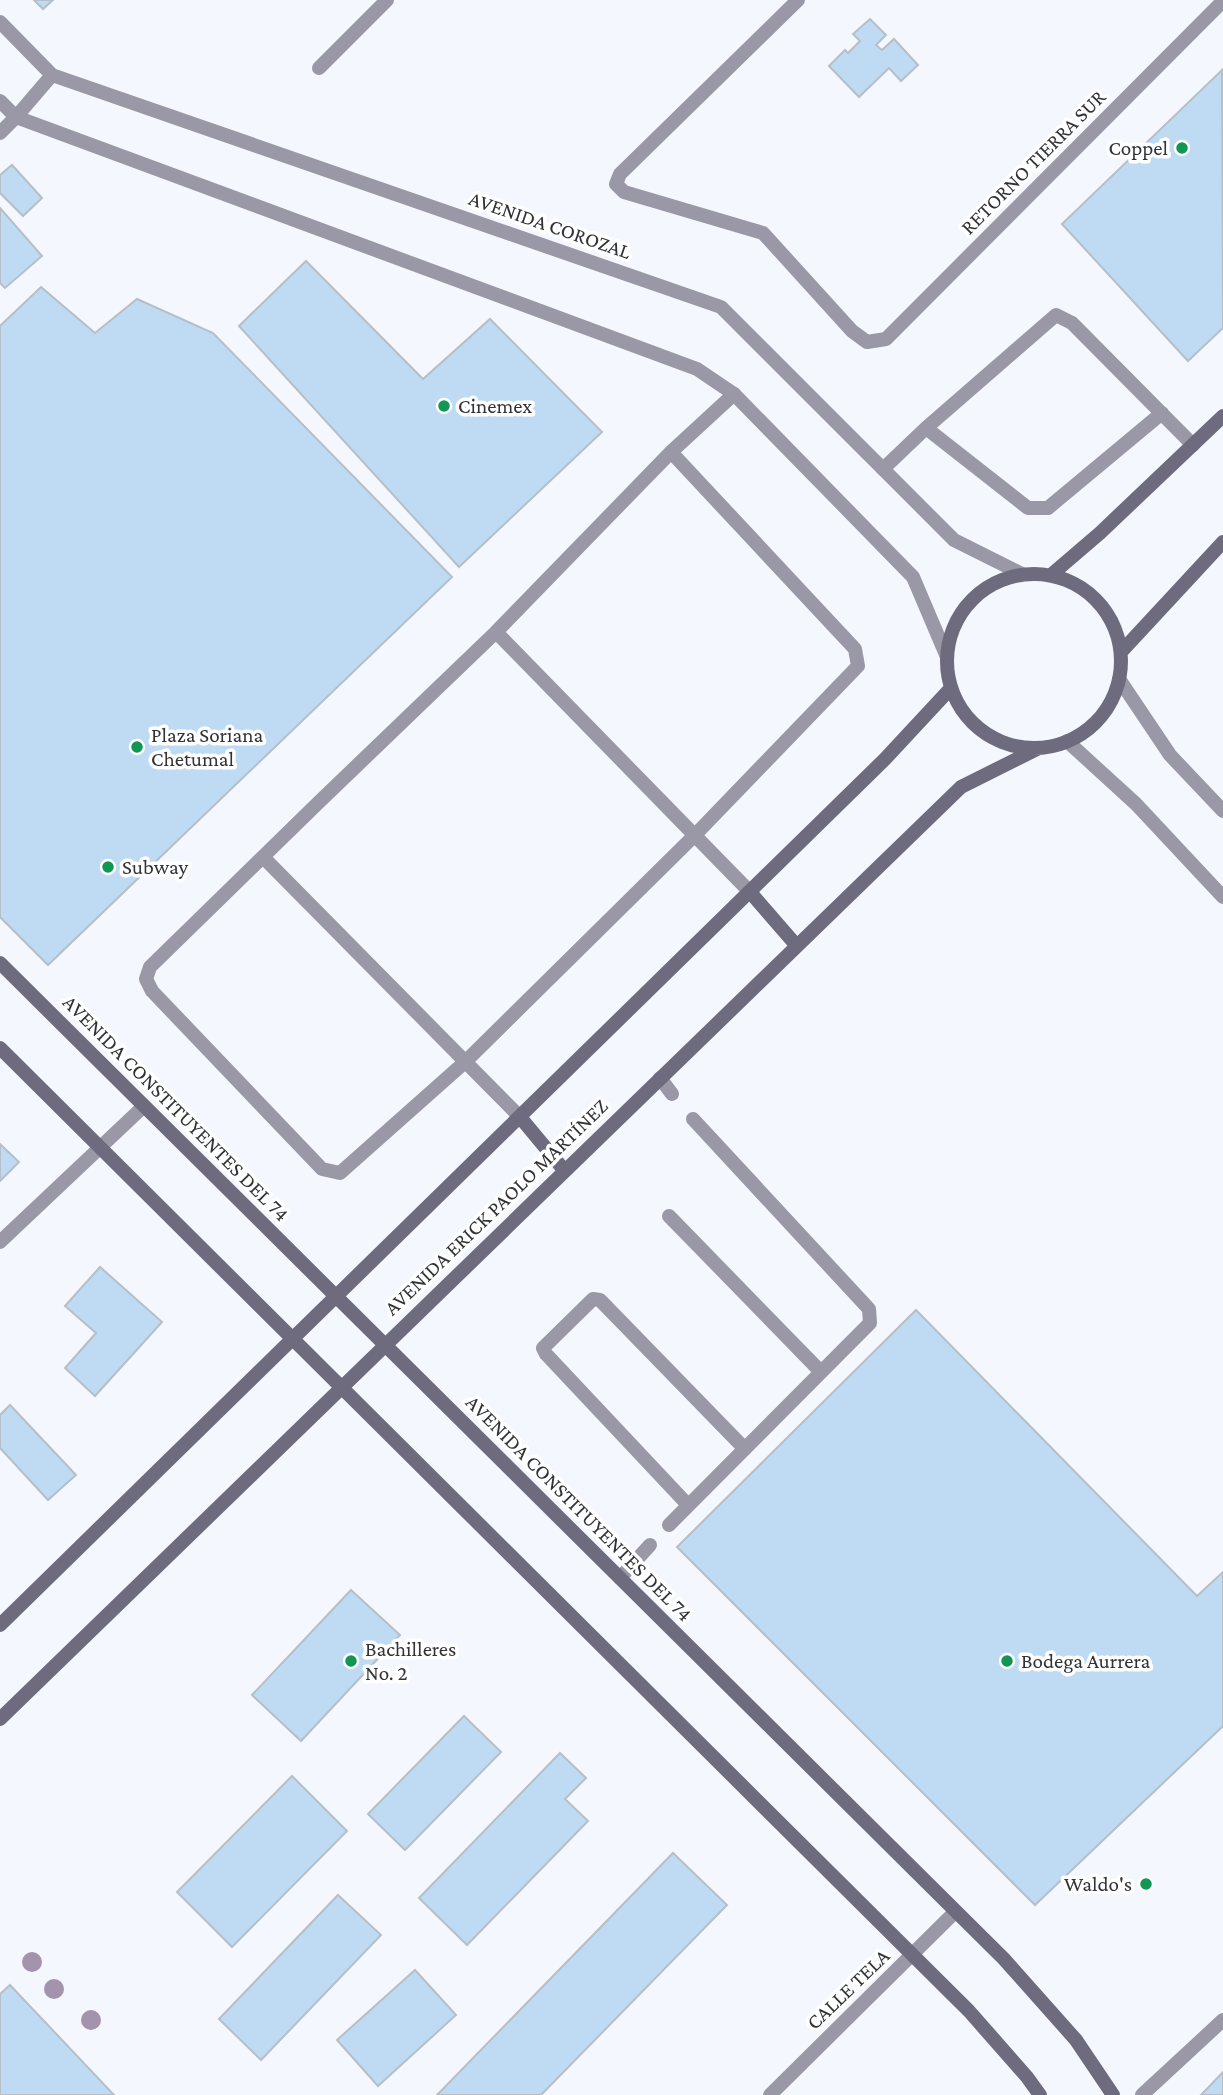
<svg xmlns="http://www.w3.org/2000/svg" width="1223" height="2095" viewBox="0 0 1223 2095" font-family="'Crimson Pro',serif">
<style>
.building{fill:#bfdaf3;stroke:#b6bfc7;stroke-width:2}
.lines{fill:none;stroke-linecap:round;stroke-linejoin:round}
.lane{stroke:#9a98a6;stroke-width:14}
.street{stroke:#9a98a6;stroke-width:14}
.secondary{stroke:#6e6b7e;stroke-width:14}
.tree{fill:#a393ad}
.poi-dot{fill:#129654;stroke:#fff;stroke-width:2.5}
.labels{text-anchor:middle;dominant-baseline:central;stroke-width:7;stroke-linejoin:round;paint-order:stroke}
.poi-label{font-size:21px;fill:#313236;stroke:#fff;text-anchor:start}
.street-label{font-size:21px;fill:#313236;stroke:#fff}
</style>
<rect width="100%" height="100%" fill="#f4f7fd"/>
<path class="building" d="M 34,0 L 53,0 L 43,9 Z
M 870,19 L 886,35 L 876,45 L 882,50 L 894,39 L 918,65 L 901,81 L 889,68 L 859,97 L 829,66 L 845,50 L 848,53 L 860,41 L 853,34 Z
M 1222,70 L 1223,328 L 1188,361 L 1062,224 Z
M 12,165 L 42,198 L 23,216 L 0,193 L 0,175 Z
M 0,208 L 42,256 L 5,288 L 0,283 Z
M 306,261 L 423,379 L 490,319 L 602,432 L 459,567 L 239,326 Z
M 41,287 L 95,333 L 137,299 L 213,333 L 452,577 L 48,965 L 0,917 L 0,326 Z
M 0,1144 L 19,1162 L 0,1181 Z
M 100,1267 L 162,1322 L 95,1396 L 65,1368 L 96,1333 L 65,1306 Z
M 916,1310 L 1197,1596 L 1223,1572 L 1223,1726 L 1035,1905 L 677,1547 Z
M 10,1405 L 76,1475 L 48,1500 L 0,1448 L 0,1415 Z
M 351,1590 L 400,1635 L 301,1741 L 252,1695 Z
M 464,1716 L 501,1752 L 405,1850 L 368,1814 Z
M 560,1753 L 586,1778 L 565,1799 L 588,1821 L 467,1945 L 419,1898 Z
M 292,1776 L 347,1831 L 232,1947 L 177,1892 Z
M 673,1853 L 727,1905 L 541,2095 L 437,2095 Z
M 338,1895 L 381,1935 L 261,2060 L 219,2019 Z
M 415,1970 L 456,2015 L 378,2086 L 337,2040 Z
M 10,1985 L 114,2095 L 0,2095 L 0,1994 Z
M 1223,2072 L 1223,2095 L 1201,2095 Z"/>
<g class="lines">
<path class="lane" d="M 926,428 L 1028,508 L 1048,508 L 1162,413
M 671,452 L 855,649 L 858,666 L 695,835 L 465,1062 L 340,1173 L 322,1169 L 152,991 L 146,979 L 150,967 L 319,802 L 496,632 L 671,452 L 734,394
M 883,469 L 926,428 L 1056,315 L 1072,323 L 1193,445
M 496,632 L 750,892
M 263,857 L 520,1117
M 660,1078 L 672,1094
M 669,1216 L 821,1372
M 688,1505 L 546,1354 L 543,1348 L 593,1299 L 600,1300 L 745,1449
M 669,1525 L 870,1323 L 869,1309 L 693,1119
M 620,1578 L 650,1545"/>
<path class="street" d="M 798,0 L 620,174 L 616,184 L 624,192 L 763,233 L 852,331 L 867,342 L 886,339 L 1223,1
M 0,22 L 52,75 L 721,307 L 954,540 L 1022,574
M 319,68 L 387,0
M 0,101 L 16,117 L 697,369 L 734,394 L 913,577 L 947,657
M 0,133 L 16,117 L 52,75
M 1119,679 L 1170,755 L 1223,811
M 1067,741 L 1136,804 L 1223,897
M 0,1242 L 144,1106
M 770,2095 L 955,1912
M 1142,2095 L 1223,2020"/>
<path class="secondary" d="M947 661a87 87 0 1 1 174 0a87 87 0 1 1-174 0Z
M 1051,575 L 1100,533 L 1223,416
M 1121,652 L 1223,542
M 750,892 L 796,945
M 0,963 L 1004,1959 L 1076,2040 L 1113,2095
M 0,1048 L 969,2011 L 1027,2077 L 1040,2095
M 520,1117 L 564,1170
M 0,1625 L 885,759 L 951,688
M 0,1719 L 961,787 L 1039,748"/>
</g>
<g class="tree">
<circle cx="32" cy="1962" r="10"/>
<circle cx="54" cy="1989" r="10"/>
<circle cx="91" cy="2020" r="10"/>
</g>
<g class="poi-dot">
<circle cx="1182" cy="148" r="7"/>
<circle cx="444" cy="406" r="7"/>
<circle cx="137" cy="747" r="7"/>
<circle cx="108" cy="867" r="7"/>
<circle cx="351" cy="1661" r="7"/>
<circle cx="1007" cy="1661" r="7"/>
<circle cx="1146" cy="1884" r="7"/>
</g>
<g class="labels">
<g class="poi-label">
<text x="1168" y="148" text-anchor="end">Coppel</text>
<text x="458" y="406">Cinemex</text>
<text x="151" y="735">Plaza Soriana<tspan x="151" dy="24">Chetumal</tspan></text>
<text x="122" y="867">Subway</text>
<text x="365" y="1649">Bachilleres<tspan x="365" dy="24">No. 2</tspan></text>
<text x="1021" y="1661">Bodega Aurrera</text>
<text x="1132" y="1884" text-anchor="end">Waldo's</text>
</g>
<g class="street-label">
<text transform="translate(1033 162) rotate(-45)">RETORNO TIERRA SUR</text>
<text transform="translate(550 225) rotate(19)">AVENIDA COROZAL</text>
<text transform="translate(176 1108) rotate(45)">AVENIDA CONSTITUYENTES DEL 74</text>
<text transform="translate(496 1207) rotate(-44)">AVENIDA ERICK PAOLO MARTÍNEZ</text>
<text transform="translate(579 1508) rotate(45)">AVENIDA CONSTITUYENTES DEL 74</text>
<text transform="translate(848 1989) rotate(-44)">CALLE TELA</text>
</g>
</g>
</svg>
